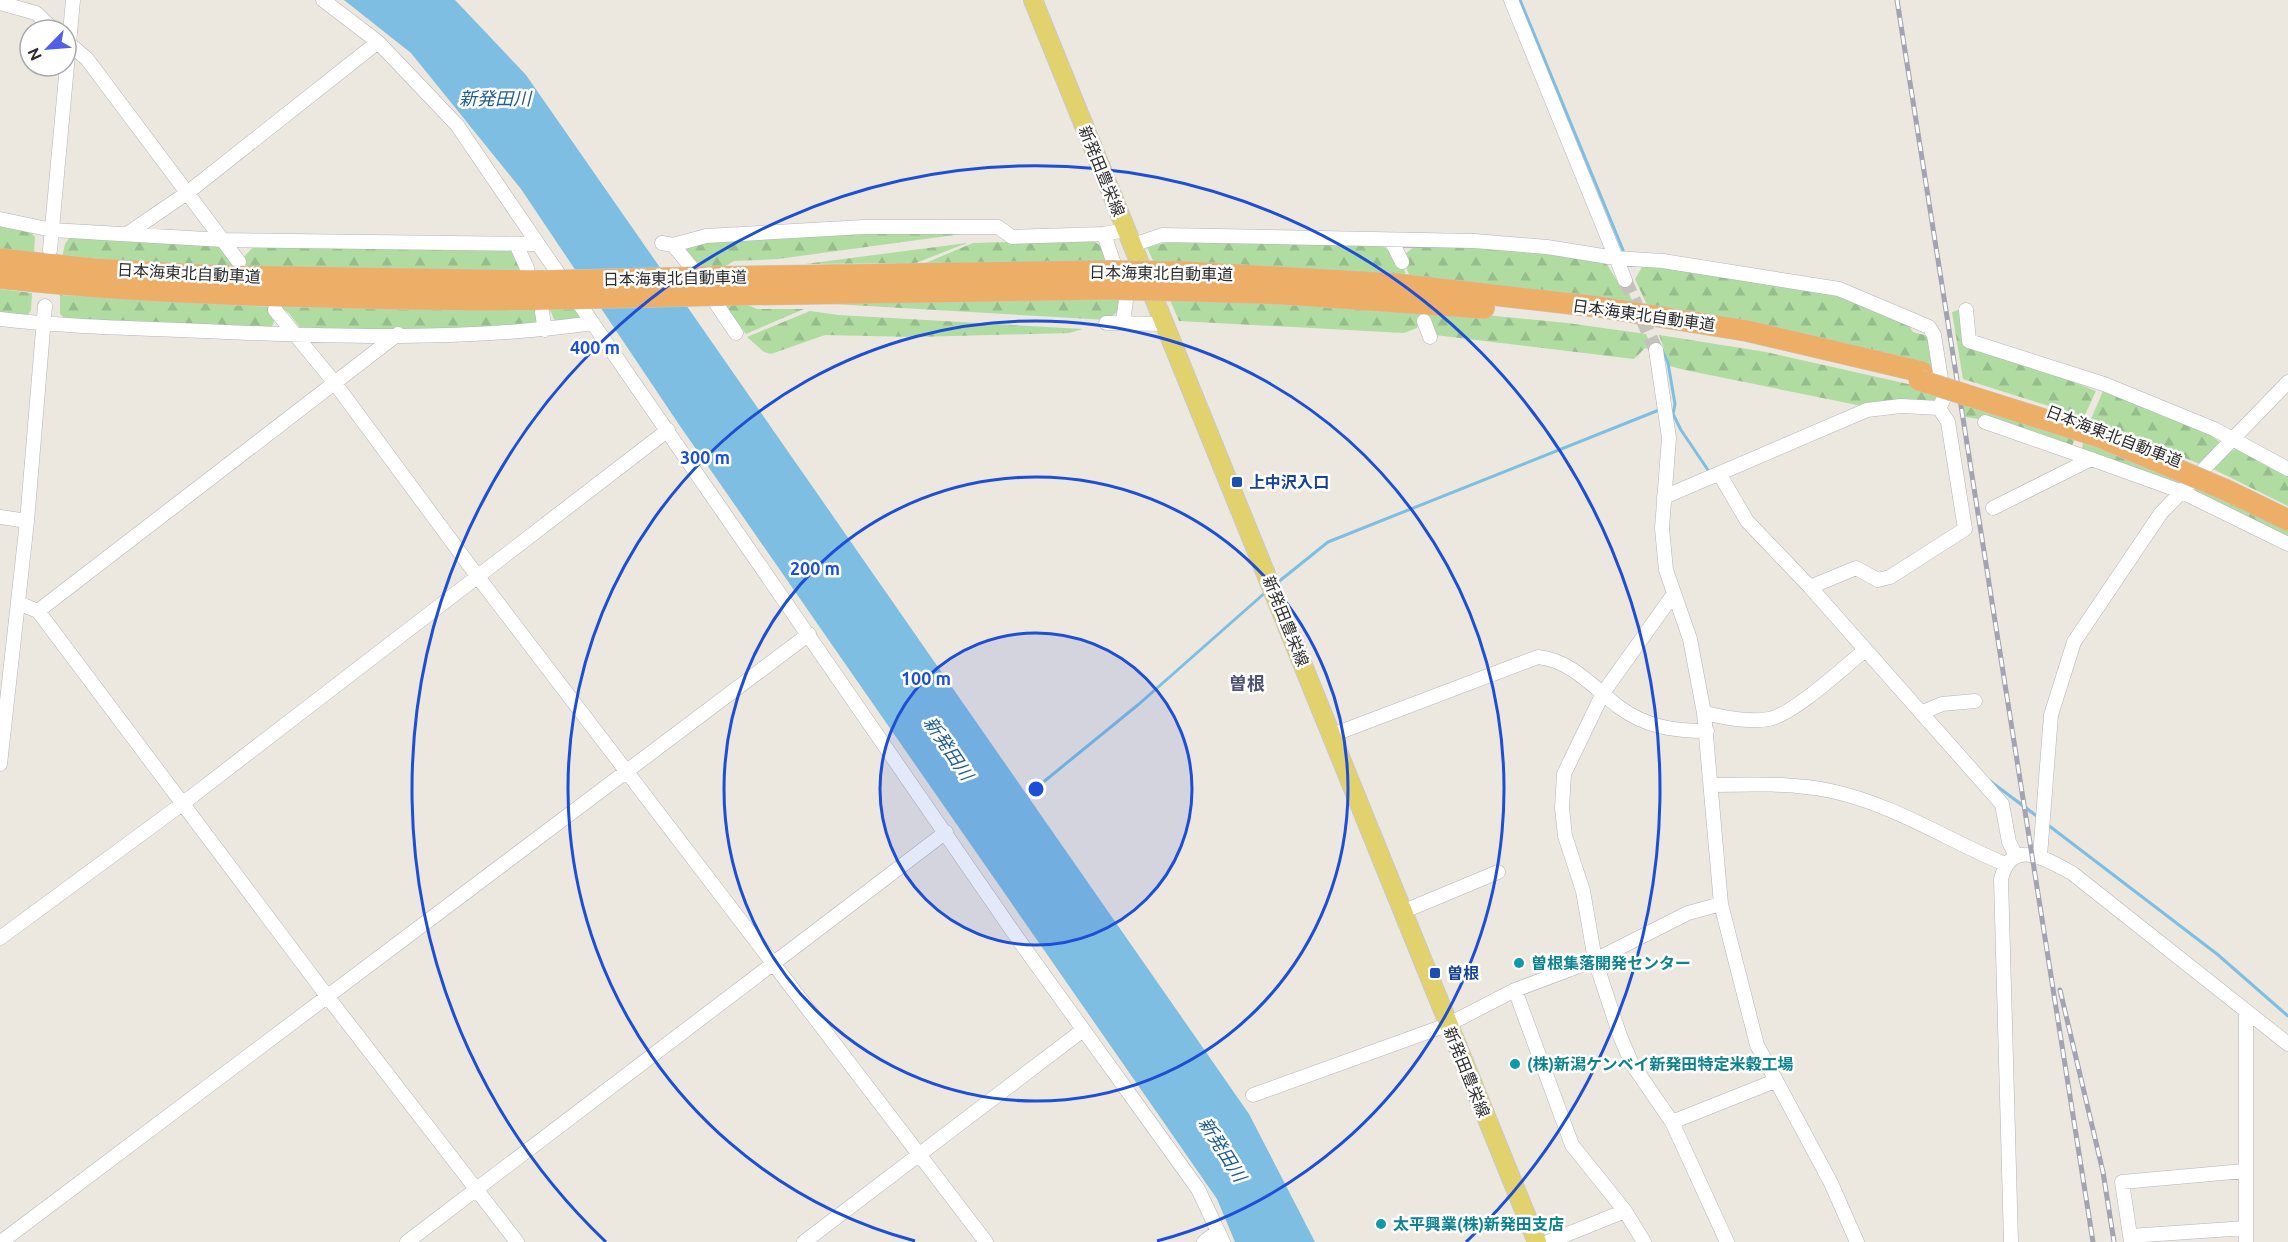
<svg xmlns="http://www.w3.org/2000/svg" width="2288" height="1242" viewBox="0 0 2288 1242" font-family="Ubuntu,'Noto Sans JP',sans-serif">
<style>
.forest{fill:url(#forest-firs)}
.water{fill:#7ebee2}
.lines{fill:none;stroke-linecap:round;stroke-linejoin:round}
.stream{stroke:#7ebee2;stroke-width:3}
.minor-tunnel{stroke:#c5c1bb;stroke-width:14;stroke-dasharray:14 7;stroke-linecap:butt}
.minor-casing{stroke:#b3b4bd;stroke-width:15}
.major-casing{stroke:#c8c8c8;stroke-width:20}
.highway-casing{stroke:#c8c8c8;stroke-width:22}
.minor{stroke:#fff;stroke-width:14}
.major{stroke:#e2d26e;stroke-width:18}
.highway{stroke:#edaf68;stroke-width:21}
.rail-casing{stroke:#a2a3b3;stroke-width:5}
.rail{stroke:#fff;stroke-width:3;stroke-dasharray:9;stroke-linecap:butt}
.highway-bridge-casing{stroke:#c8c8c8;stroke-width:22;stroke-linecap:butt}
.highway-bridge{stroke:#edaf68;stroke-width:21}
.ring{fill:none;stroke:#1d4ed8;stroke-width:3}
.transit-dot{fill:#1a4fb4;stroke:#fff;stroke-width:2}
.culture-dot{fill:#0f9aa8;stroke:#fff;stroke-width:2}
.labels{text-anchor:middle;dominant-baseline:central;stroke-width:5;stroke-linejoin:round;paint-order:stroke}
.street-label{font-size:16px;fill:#2b2b2b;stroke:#fff}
.transit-label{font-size:16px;font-weight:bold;fill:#164399;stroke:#fff;text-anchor:start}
.culture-label{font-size:16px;font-weight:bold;fill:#0d838f;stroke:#fff;text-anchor:start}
.water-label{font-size:18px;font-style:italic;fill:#1c5c8f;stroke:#fff}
.neighbourhood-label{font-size:18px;font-weight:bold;fill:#505378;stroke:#fff}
.centre{fill:#1d4ed8;stroke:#fff;stroke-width:3}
.ring-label{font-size:18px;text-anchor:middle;font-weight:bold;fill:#1d4ed8;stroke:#fff;stroke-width:5;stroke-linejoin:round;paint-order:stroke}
</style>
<defs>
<pattern id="forest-firs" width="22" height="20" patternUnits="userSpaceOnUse" patternTransform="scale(1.5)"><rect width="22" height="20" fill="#b0dca2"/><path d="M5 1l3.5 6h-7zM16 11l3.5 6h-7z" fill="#98bd8c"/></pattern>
</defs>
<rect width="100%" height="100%" fill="#ece7df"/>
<path class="forest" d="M 0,221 L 29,230 L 35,237 L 34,253 L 0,251 Z
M 991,230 L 778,259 L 734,261 L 719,270 L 698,268 L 683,251 L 690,244 L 815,232 Z
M 70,237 L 223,246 L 242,268 L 62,258 L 65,244 Z
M 1090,240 C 1103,245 1107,251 1111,264 L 923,264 L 973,243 Z
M 1180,240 L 1381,243 L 1397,260 L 1400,257 L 1407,278 L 1154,263 L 1147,247 Z
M 967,243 L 916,263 L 805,264 Z
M 1417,244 L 1484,247 L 1604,260 L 1618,282 L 1623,280 L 1632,300 L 1630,304 L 1410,277 L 1402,257 Z
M 255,245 L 517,251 L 523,270 L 505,272 L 246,267 L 241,260 Z
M 1645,262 L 1846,296 L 1903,318 L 1913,332 L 1932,337 L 1939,373 L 1647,305 L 1635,279 Z
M 0,289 L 32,293 L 31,310 L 27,316 L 0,318 Z
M 60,295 L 271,307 C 275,316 277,323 268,330 L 65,319 L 60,314 Z
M 1121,297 L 1121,309 L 1107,320 L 833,304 Z
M 1170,300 L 1418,310 L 1424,325 L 1419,320 L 1417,328 L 1404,333 L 1179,321 Z
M 723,304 L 745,304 L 757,309 L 804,309 L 746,334 Z
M 278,307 L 538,309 L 538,322 L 526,329 L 301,329 L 288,312 Z
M 581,307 L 585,320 L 557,326 L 550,310 Z
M 1424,309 L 1567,323 L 1646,334 L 1653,350 L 1645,348 L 1634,359 L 1435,335 Z
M 1963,309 L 1966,347 L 2038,368 L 2096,391 L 2084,417 L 1963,379 L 1952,312 Z
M 810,311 L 838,315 L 1083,329 L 1069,333 L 915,337 L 825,335 L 771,354 L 764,352 L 747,337 Z
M 1659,335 L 1766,352 L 1939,391 L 1940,403 L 1867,407 L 1685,370 L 1670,366 Z
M 2103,391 L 2209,434 L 2221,443 L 2202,465 L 2091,419 Z
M 1962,396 L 2078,434 L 2071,447 L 1986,420 L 1965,417 Z
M 2084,437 L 2189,478 L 2178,488 L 2082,449 Z
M 2236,449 L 2288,473 L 2288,506 L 2213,469 L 2228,452 Z
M 2199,482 L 2288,525 L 2288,537 L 2192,494 Z"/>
<path class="water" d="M 344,0 L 455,0 L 526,75 L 1249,1114 L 1315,1242 L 1235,1242 L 1217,1199 L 680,426 L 521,189 L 411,53 Z"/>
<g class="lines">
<path class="stream" d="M 1520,0 L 1623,250
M 1662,349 L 1668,363 L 1675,404 L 1673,414 L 1681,430 L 1710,473
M 1277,583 L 1328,542 L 1659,410
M 1990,781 L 2038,817
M 1025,797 L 1139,704 L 1267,591
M 2048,825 L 2217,954 L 2288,1016"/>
<path class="minor-tunnel" d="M 1625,280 L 1656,350"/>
<g class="minor-casing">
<path id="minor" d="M 323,0 L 378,42 L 457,125 L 538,244
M 1511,0 L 1625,280
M 0,3 L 36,13 L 54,30
M 66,41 L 87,59 L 239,262
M 0,219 L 52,230 L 223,240 L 538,244 L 1018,939 L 1198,1189 L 1223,1242
M 127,234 L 187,193 L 378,42
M 1104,234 L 1126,300 L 1123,322
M 1391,240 L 1402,262
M 662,243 L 673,245 L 706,236 L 864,227 L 998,227 L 1012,237 L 1104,234 L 1125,230
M 516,244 L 527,268
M 673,245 L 692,268 L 736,333
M 1133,245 L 1162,235 L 1474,241 L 1547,247 L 1615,258 L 1663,261 L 1839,289 L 1929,327 L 1934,335 L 1944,398 L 1939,408 L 1948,422 L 1965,529 L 1890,577 L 1878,580 L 1856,568 L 1810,587
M 50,250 L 73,0
M 275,310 L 334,382 L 478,577 L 986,1242
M 1966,310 L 1969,341 L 2104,384 L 2214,429 L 2288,469
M 542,312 L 545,330
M 0,319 C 68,327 137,328 205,331 C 333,337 466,341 593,323
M 1424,321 L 1430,337
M 1106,323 L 1165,324
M 1656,350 L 1669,438 L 1662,528 L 1666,570 L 1690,639 L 1704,713 L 1721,904 L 1757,1045 L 1831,1183 L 1857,1242
M 1985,422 L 2091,459
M 1720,475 L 1747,521 L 1810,587 L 2002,804 L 2009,842 L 2016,856
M 1664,497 L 1867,410 L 1901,406 L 1939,408
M 1993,508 L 2091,459 L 2180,491 L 2288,544
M 0,517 L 27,521
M 1673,595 L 1603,693 L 1564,774 L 1562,808 L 1565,836 L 1583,891 L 1595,960 L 1620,1036 L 1632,1064 L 1672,1122 L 1727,1242
M 18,603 L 38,611 L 327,996 L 517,1242
M 38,611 L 398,334
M 1704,713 C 1725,717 1748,723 1769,719 C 1794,714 1843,668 1864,651
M 1921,713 L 1942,704 L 1975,701
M 1332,735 L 1538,657 C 1571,660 1594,688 1619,707 C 1646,727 1674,731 1707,731
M 0,764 L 27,521 L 45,306
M 1712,785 C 1751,784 1793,783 1831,791 C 1893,804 1947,840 2005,864
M 2040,856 L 2051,715 L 2074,642 L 2161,513 L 2288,382
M 1402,912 L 1498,872
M 0,938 L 182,804 L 668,430
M 1515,990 L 1572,1145 L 1625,1211 L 1644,1242
M 2246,1011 L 2246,1242
M 1253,1095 L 1447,1025 L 1515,990 L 1595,960 L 1688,913 L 1721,904
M 1672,1122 L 1775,1081
M 2130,1236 L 2246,1228
M 1,1242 L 809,634
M 407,1242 L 946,832
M 804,1242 L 1083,1030
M 1204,1242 L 1218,1231
M 1548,1242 L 1625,1211
M 2011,1242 L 2001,879 C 2012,837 2046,859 2072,873 L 2288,1044
M 2131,1242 L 2122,1182 L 2244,1171"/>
</g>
<g class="major-casing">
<path id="major" d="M 1033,0 L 1537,1242"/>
</g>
<g class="highway-casing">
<path id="highway" d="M 0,259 L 93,269 L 221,276 L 544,281
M 1186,272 L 1396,284 L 1599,307 L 1747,331 L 1922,372
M 713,277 L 1101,271
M 0,278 C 109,290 217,295 327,297 C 401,299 475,301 550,299
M 1196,291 L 1285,294 L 1484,308
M 723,295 L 1108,289"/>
</g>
<use href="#minor" class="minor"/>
<use href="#major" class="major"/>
<use href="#highway" class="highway"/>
<g class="rail-casing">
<path id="rail" d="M 1897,0 L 2093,1242
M 2060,990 L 2103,1172 L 2114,1242"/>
</g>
<use href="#rail" class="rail"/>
<g class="highway-bridge-casing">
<path id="highway-bridge" d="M 1101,271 L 1186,272
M 544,281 L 713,277
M 1108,289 L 1196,291
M 550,299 L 723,295
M 1919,380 L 2100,437 L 2226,490 L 2288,520"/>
</g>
<use href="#highway-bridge" class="highway-bridge"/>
</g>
<circle cx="1036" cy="789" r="156" fill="#1d4ed8" fill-opacity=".12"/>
<g class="ring">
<circle cx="1036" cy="789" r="156"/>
<circle cx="1036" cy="789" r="312"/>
<path d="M915 1241A468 468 0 1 1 1157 1241"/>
<path d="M606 1242A624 624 0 1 1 1466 1242"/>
</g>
<g class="transit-dot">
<rect x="1231" y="476" width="12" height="12" rx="3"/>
<rect x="1429" y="967" width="12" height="12" rx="3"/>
</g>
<g class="culture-dot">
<circle cx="1519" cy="963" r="6"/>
<circle cx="1515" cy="1064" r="6"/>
<circle cx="1381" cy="1224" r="6"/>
</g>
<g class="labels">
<g class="street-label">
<text transform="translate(1102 171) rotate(68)">新発田豊栄線</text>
<text transform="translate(189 273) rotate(3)">日本海東北自動車道</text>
<text transform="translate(1161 273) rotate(1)">日本海東北自動車道</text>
<text transform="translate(675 278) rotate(-1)">日本海東北自動車道</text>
<text transform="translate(1644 315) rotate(8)">日本海東北自動車道</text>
<text transform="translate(2114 436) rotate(21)">日本海東北自動車道</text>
<text transform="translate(1286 621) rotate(68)">新発田豊栄線</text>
<text transform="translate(1467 1072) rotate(68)">新発田豊栄線</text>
</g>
<g class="transit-label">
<text x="1249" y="482">上中沢入口</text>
<text x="1447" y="973">曽根</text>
</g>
<g class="culture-label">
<text x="1531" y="963">曽根集落開発センター</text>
<text x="1527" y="1064">(株)新潟ケンベイ新発田特定米穀工場</text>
<text x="1393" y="1224">太平興業(株)新発田支店</text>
</g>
<g class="water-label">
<text x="495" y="98">新発田川</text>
<text transform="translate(949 748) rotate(56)">新発田川</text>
<text transform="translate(1223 1149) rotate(58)">新発田川</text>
</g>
<g class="neighbourhood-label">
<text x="1247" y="683">曽根</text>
</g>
</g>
<circle cx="1036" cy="789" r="9" class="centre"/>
<g class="ring-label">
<text x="595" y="354">400 m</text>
<text x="705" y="464">300 m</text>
<text x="815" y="575">200 m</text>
<text x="926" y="685">100 m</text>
</g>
<g transform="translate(48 48) rotate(245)"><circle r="28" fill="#ffffff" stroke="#aaaaaa" stroke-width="1.5"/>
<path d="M0-4.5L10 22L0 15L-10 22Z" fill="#515ee7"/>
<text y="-9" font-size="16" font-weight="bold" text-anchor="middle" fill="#2b2b2b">N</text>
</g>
</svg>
